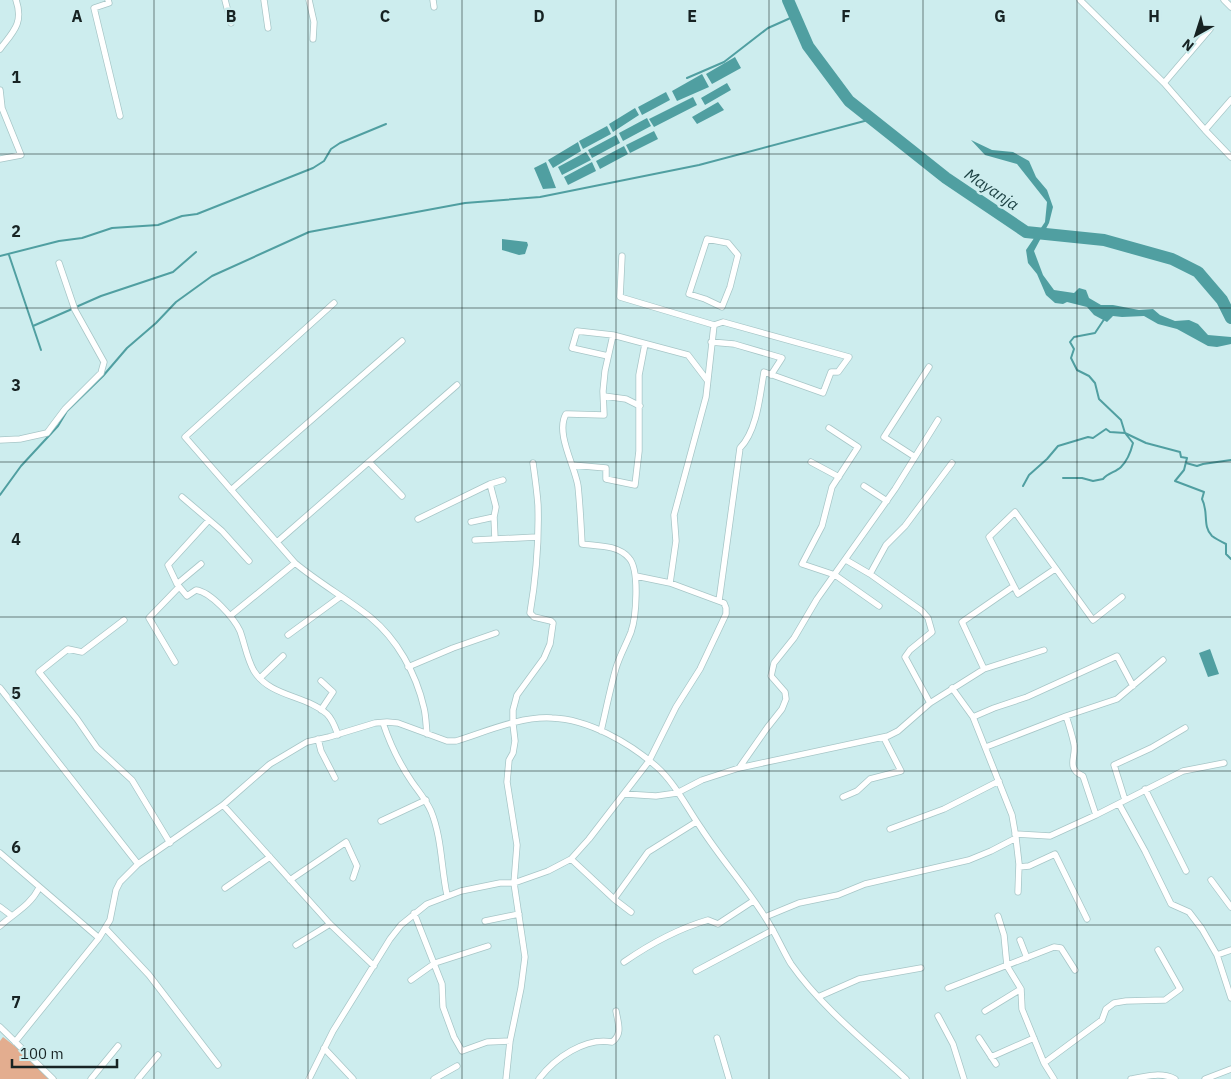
<svg xmlns="http://www.w3.org/2000/svg" width="1231" height="1079" viewBox="0 0 1231 1079" font-family="'IBM Plex Sans',sans-serif">
<style>
.green{fill:#e3ad8f}
.water{fill:#509fa1}
.lines{fill:none;stroke-linecap:round;stroke-linejoin:round}
.stream{stroke:#509fa1;stroke-width:2}
.river{stroke:#509fa1;stroke-width:12}
.minor-casing{stroke:#a7c6c7;stroke-width:7}
.minor{stroke:#fff;stroke-width:5.5}
.grid{fill:none;stroke:#172323;stroke-width:1;stroke-opacity:0.55}
.labels{text-anchor:middle;dominant-baseline:central;stroke-width:5;stroke-linejoin:round;paint-order:stroke}
.water-label{font-size:16px;font-style:italic;fill:#1b4042;stroke:#cdedee}
.grid-label{font-size:16px;text-anchor:middle;font-weight:bold;fill:#172323;stroke:#cdedee;stroke-width:5;stroke-linejoin:round;paint-order:stroke}
</style>
<rect width="100%" height="100%" fill="#cdedee"/>
<path class="green" d="M 3,1037 L 57,1079 L 0,1079 L 0,1041 Z"/>
<path class="water" d="M 735,57 L 741,68 L 712,84 L 706,74 Z
M 702,74 L 709,87 L 677,101 L 672,91 Z
M 727,83 L 731,90 L 705,105 L 701,98 Z
M 666,92 L 670,100 L 642,115 L 638,107 Z
M 693,97 L 697,105 L 654,127 L 649,119 Z
M 718,102 L 724,110 L 697,124 L 692,117 Z
M 635,108 L 639,115 L 613,132 L 609,124 Z
M 647,118 L 651,126 L 623,141 L 619,133 Z
M 607,126 L 611,134 L 583,149 L 579,141 Z
M 654,131 L 658,139 L 630,153 L 626,145 Z
M 616,135 L 620,143 L 592,158 L 588,150 Z
M 971,140 L 992,150 L 1013,152 L 1029,161 L 1036,177 L 1047,190 L 1053,207 L 1049,223 L 1034,251 L 1043,275 L 1054,290 L 1074,293 L 1079,288 L 1086,290 L 1089,298 L 1101,305 L 1113,305 L 1139,310 L 1153,309 L 1160,315 L 1175,321 L 1189,320 L 1198,324 L 1208,335 L 1231,337 L 1231,344 L 1217,347 L 1208,346 L 1177,329 L 1158,324 L 1144,316 L 1122,317 L 1113,316 L 1107,322 L 1094,315 L 1087,307 L 1067,302 L 1063,304 L 1055,303 L 1046,295 L 1037,274 L 1028,263 L 1026,250 L 1045,222 L 1047,202 L 1017,164 L 985,155 Z
M 578,142 L 581,151 L 553,168 L 548,160 Z
M 624,146 L 628,154 L 600,169 L 596,161 Z
M 586,152 L 591,160 L 562,175 L 558,167 Z
M 546,162 L 556,188 L 543,189 L 534,168 Z
M 592,162 L 596,171 L 568,185 L 564,177 Z
M 502,239 L 527,242 L 528,245 L 525,254 L 519,255 L 502,250 Z
M 1210,649 L 1219,674 L 1208,677 L 1199,653 Z"/>
<g class="lines">
<path class="stream" d="M 687,78 L 724,62 L 768,28 L 795,16
M 9,255 L 41,350
M 0,256 L 59,241 L 82,238 L 112,228 L 158,225 L 182,216 L 197,214 L 313,168 L 324,161 L 331,149 L 340,143 L 386,124
M 76,307 L 101,296 L 173,272 L 196,252
M 1105,318 L 1095,333 L 1074,337 L 1070,342 L 1074,349 L 1071,358 L 1077,370 L 1089,376 L 1095,383 L 1099,399 L 1121,420 L 1125,433 L 1146,443 L 1180,452 L 1181,457 L 1187,458 L 1184,470 L 1175,481 L 1204,492 L 1202,499 C 1209,512 1202,526 1212,536 C 1216,539 1222,542 1226,544 L 1226,554 L 1231,559
M 33,326 L 72,309
M 1186,463 L 1197,466 L 1203,464 L 1231,460
M 1023,486 L 1029,475 L 1047,459 L 1058,446 L 1088,437 L 1093,438 L 1106,429 L 1110,432 L 1125,433 L 1133,443 C 1131,451 1127,461 1121,467 C 1116,472 1108,473 1103,479 L 1093,481 L 1082,478 L 1063,478
M 0,495 L 21,466 L 58,426 L 67,411 L 103,376 L 127,348 L 156,323 L 176,302 L 212,276 L 309,232 L 465,203 L 540,197 L 699,165 L 872,119"/>
<path class="river" d="M 788,0 L 808,46 L 849,101 L 946,178 L 1026,232 L 1104,240 L 1172,259 L 1198,272 L 1222,300 L 1231,318"/>
<g class="minor-casing">
<path id="minor" d="M 108,0 L 109,3 L 94,8 L 120,116
M 225,0 L 231,23
M 264,0 L 268,28
M 309,0 L 314,22 L 313,39
M 433,0 L 434,7
M 1080,0 L 1164,83 L 1205,130 L 1231,157
M 1224,0 L 1231,7
M 0,49 C 13,32 24,23 16,0
M 1164,83 L 1210,29
M 0,90 L 2,108 L 21,155 L 0,159
M 1205,130 L 1231,100
M 707,239 L 728,243 L 738,255 L 730,287 L 722,307 L 705,299 L 689,294 Z
M 622,256 L 620,297 L 714,325 L 723,322 L 849,357 L 838,372 L 831,372 L 823,393 L 764,372 C 760,395 757,431 740,448 L 719,601
M 711,342 L 734,344 L 782,358 L 771,375
M 608,356 L 572,348 L 577,331 L 613,335 L 688,355 L 707,380
M 604,396 L 626,399 L 640,406
M 829,428 L 858,447 L 832,487 L 822,526 L 802,564 L 835,575 L 879,606
M 0,440 L 20,439 L 47,433 L 65,409 L 101,373 L 104,362 L 75,310 L 59,263
M 915,457 L 884,437 L 929,367
M 369,462 L 402,496
M 811,462 L 839,477
M 572,465 L 606,468 L 606,479 L 635,485 L 639,451 L 639,375 L 645,344
M 864,486 L 887,501
M 231,490 L 402,341
M 182,497 L 222,531 L 249,561
M 494,517 L 495,539
M 418,519 L 490,484 L 503,480
M 209,520 L 168,565 L 177,584 L 187,596 L 196,590 C 211,592 234,618 240,631 C 245,645 247,659 254,671 C 270,697 306,695 327,714 C 333,720 335,727 338,735
M 471,522 L 494,517 L 496,507 L 490,484
M 475,540 L 537,537
M 277,542 L 457,385
M 846,560 L 870,574 L 922,611 L 928,618 L 932,632 L 910,650 L 905,657 L 930,703
M 295,563 L 185,437 L 334,303
M 1055,569 L 1018,594 L 989,537 L 1015,512 L 1093,620 L 1122,597
M 870,574 L 886,545 L 905,526 L 952,463
M 670,583 L 676,541 L 674,515 L 706,397 L 714,325
M 177,584 L 201,564
M 230,616 L 295,563 C 319,583 346,598 370,617 C 397,639 416,673 424,708 C 426,716 426,725 427,734
M 124,620 L 82,652 L 68,649 L 39,672 L 77,719 L 97,748 L 132,780 L 170,843
M 288,635 L 340,597
M 175,662 L 149,618 L 179,587
M 408,667 L 453,648 L 496,633
M 984,669 L 962,622 L 1014,586
M 260,678 L 283,656
M 321,681 L 333,692 L 321,710
M 0,688 L 138,864
M 952,688 L 973,717 L 1012,815 L 1016,838 L 1019,864 L 1018,892
M 1066,716 C 1069,725 1072,735 1074,744 C 1077,756 1065,768 1083,776 L 1096,815
M 973,717 L 994,708 L 1027,697 L 1117,656 L 1133,686
M 383,723 C 390,744 399,763 412,782 C 419,792 426,800 431,811 C 442,838 441,867 447,895
M 601,731 C 606,710 610,689 616,668 C 620,655 626,645 631,632 C 636,618 640,570 629,558 C 618,545 598,546 582,544 C 581,525 580,505 578,486 C 575,466 555,433 566,414 L 569,414 L 604,415 L 603,391 L 605,371 L 613,335
M 318,739 L 321,751 L 335,778
M 986,747 L 1066,716 L 1117,699 L 1163,660
M 739,768 L 767,728 L 782,709 L 786,699 L 785,692 L 771,676 L 774,663 L 794,638 L 817,599 L 895,489 L 938,420
M 1145,789 L 1186,871
M 625,794 L 656,796 L 677,793 L 702,780 L 739,768 L 888,736 L 898,731 L 930,703 L 984,669 L 1044,650
M 843,797 L 857,791 L 870,779 L 901,771 L 884,738
M 1125,800 L 1114,765 L 1151,748 L 1185,728
M 1119,804 L 1145,851 L 1171,904 L 1189,912 L 1202,929 L 1217,955 L 1231,998
M 223,805 L 330,924 L 374,966
M 381,821 L 426,800
M 890,829 L 944,809 L 999,781
M 1015,834 L 1050,836 L 1096,815 L 1183,771 L 1224,763
M 0,853 L 99,938
M 571,859 L 614,899 L 631,912
M 1019,867 L 1029,866 L 1055,854 L 1087,919
M 290,880 L 346,842 L 357,866 L 353,878
M 1211,880 L 1231,907
M 225,888 L 270,857
M 614,899 L 648,852 L 696,822
M 0,907 L 12,916
M 414,913 L 442,984 L 443,1007 L 454,1037 L 462,1051 L 487,1042 L 510,1041
M 998,916 L 1004,935 L 1007,966 L 1021,989 L 1022,1009 L 1044,1063 L 1054,1079
M 765,917 L 799,903 L 838,895 L 865,884 L 969,860 L 991,851 L 1016,838
M 485,921 L 519,914
M 0,926 C 14,913 30,906 39,888
M 105,928 L 149,975 L 218,1065
M 1020,940 L 1027,958
M 296,945 L 330,924
M 1217,955 L 1231,950
M 624,962 C 650,944 677,929 708,920 L 718,924 L 753,901
M 696,971 L 773,930
M 411,980 L 435,963 L 488,946
M 948,988 L 1054,947 L 1061,948 L 1075,970
M 818,997 L 859,979 L 921,968
M 985,1011 L 1021,989
M 938,1016 L 953,1044 L 964,1079
M 0,1027 L 53,1079
M 717,1038 L 729,1079
M 979,1038 L 996,1064
M 15,1042 L 99,938 L 110,920 L 116,890 L 120,882 L 138,864 L 223,805 L 270,764 L 307,742 L 329,737 L 375,723 L 387,722 L 398,723 L 447,741 L 456,741 C 485,732 521,716 552,718 C 588,719 630,743 657,767 C 675,783 687,808 701,828 C 721,859 746,887 765,917 C 775,932 782,949 791,964 C 822,1008 867,1043 906,1079
M 324,1048 L 353,1079
M 991,1057 L 1034,1038
M 1044,1063 L 1102,1020 L 1106,1009 L 1114,1003 L 1126,1001 L 1165,1000 L 1180,989 L 1158,950
M 91,1079 L 118,1046
M 138,1079 L 158,1055
M 309,1079 L 333,1031 L 390,939 L 401,925 L 427,904 L 461,891 L 500,883 L 514,883 L 548,871 L 571,859 L 589,839 L 649,761 L 676,707 L 700,669 L 726,614 L 726,608 L 724,603 L 670,583 L 636,576
M 434,1079 L 457,1066
M 506,1079 L 510,1041 L 521,988 L 525,957 L 514,883 L 517,845 L 507,782 L 509,760 L 513,753 L 515,741 L 513,724 L 513,710 L 517,695 L 544,658 L 550,644 L 553,623 L 551,621 L 534,617 L 530,613 C 536,578 539,541 538,505 C 537,491 535,477 533,463
M 539,1079 C 555,1058 585,1037 612,1042 C 623,1034 618,1023 616,1011
M 1131,1079 C 1146,1076 1162,1072 1175,1079
M 1205,1079 L 1231,1069"/>
</g>
<use href="#minor" class="minor"/>
</g>
<path class="grid" d="M 154,0 L 154,1079M 308,0 L 308,1079M 462,0 L 462,1079M 616,0 L 616,1079M 769,0 L 769,1079M 923,0 L 923,1079M 1077,0 L 1077,1079M 0,154 L 1231,154M 0,308 L 1231,308M 0,462 L 1231,462M 0,617 L 1231,617M 0,771 L 1231,771M 0,925 L 1231,925"/>
<g class="labels">
<g class="water-label">
<text transform="translate(992 189) rotate(34)">Mayanja</text>
</g>
</g>
<g class="grid-label">
<text x="77" y="22">A</text>
<text x="231" y="22">B</text>
<text x="385" y="22">C</text>
<text x="539" y="22">D</text>
<text x="692" y="22">E</text>
<text x="846" y="22">F</text>
<text x="1000" y="22">G</text>
<text x="1154" y="22">H</text>
<text x="16" y="83">1</text>
<text x="16" y="237">2</text>
<text x="16" y="391">3</text>
<text x="16" y="545">4</text>
<text x="16" y="699">5</text>
<text x="16" y="853">6</text>
<text x="16" y="1008">7</text>
</g>
<g transform="translate(1196 35) rotate(219)" stroke="#cdedee" stroke-width="4" paint-order="stroke">
<path d="M0-4L9 19L0 12L-9 19Z" fill="#172323"/>
<text y="-8" font-size="14" font-weight="bold" text-anchor="middle" fill="#172323">N</text>
</g>
<path d="M12 1059v8h105v-8" fill="none" stroke="#172323" stroke-width="2.5"/>
<text x="20" y="1059" font-size="15" fill="#172323" stroke="#cdedee" stroke-width="4" paint-order="stroke">100 m</text>
</svg>
